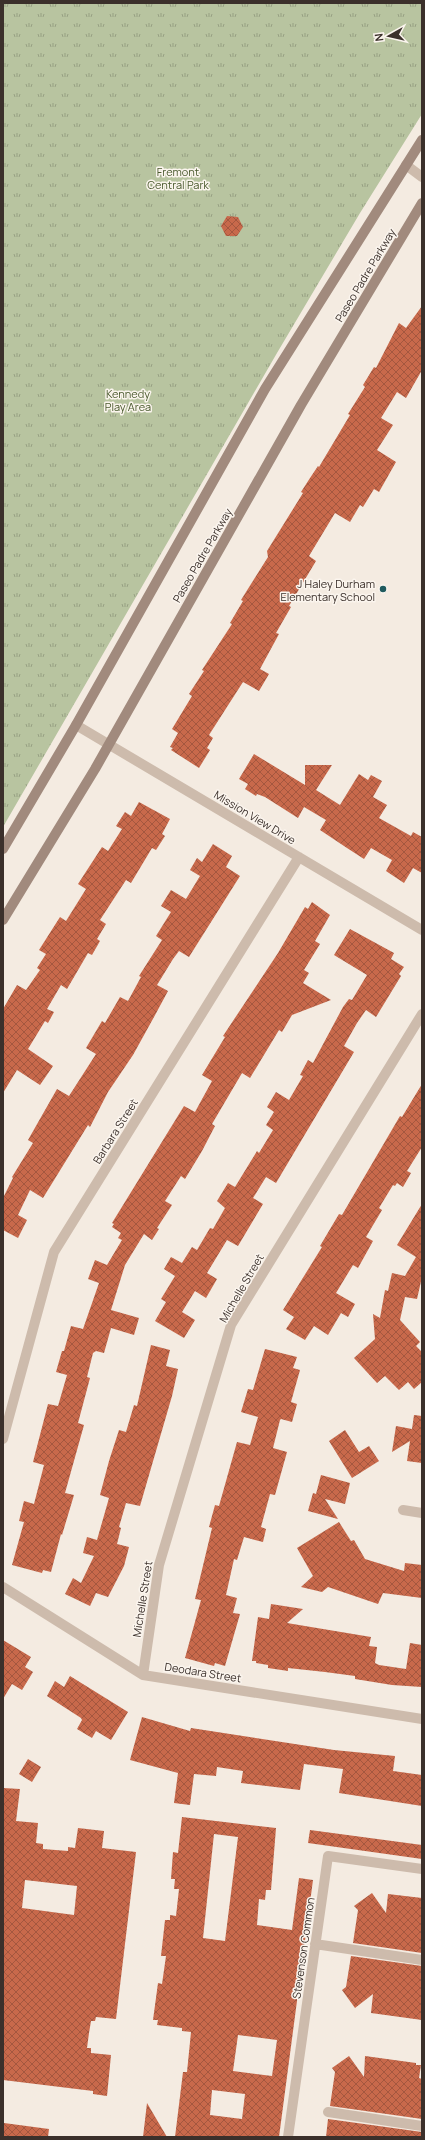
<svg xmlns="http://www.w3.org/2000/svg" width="425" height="2140" viewBox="0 0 425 2140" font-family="Manrope,sans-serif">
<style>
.park{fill:url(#park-tufts)}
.building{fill:url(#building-cross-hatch);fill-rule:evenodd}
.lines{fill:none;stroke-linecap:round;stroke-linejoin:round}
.street{stroke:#cdbbac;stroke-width:10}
.secondary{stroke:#a18a7d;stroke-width:10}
.poi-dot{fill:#1f5a5e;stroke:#fbf5ee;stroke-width:1.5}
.labels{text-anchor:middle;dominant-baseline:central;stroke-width:3;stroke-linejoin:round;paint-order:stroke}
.park-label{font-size:11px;fill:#4a5a2e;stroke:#fbf5ee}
.street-label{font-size:11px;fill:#3b302b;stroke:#fbf5ee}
.poi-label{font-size:11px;fill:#3b302b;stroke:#fbf5ee;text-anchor:end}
</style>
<defs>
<pattern id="park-tufts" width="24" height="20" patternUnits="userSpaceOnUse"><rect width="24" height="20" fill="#b8c4a0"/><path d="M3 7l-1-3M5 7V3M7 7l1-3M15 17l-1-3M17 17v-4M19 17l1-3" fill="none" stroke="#97a083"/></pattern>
<pattern id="building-cross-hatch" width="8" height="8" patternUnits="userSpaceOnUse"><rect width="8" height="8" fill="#c8694b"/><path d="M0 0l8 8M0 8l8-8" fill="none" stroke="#a4573f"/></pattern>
</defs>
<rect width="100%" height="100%" fill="#f4ebe1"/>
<path class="park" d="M 3,3 L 422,3 L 422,114 L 360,213 L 277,353 L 3,827 Z"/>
<path class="building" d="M 227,216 L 238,217 L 243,227 L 237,236 L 226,236 L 221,226 Z
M 422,306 L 422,370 L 406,398 L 397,392 L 381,418 L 393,425 L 377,450 L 396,462 L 379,492 L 374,489 L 363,507 L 360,505 L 350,522 L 335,513 L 309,556 L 316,561 L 289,606 L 291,607 L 276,633 L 279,634 L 260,669 L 269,674 L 259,691 L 243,682 L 209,735 L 213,738 L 207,748 L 210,750 L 199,768 L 171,750 L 173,748 L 170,747 L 178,733 L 172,729 L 192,696 L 189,694 L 204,671 L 202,670 L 232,624 L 230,623 L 243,601 L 241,600 L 268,557 L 267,551 L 303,493 L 301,492 L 310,478 L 318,466 L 319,467 L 350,415 L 348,414 L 365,387 L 363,385 L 374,367 L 376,368 L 399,323 L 406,328 Z
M 254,754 L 305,785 L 305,765 L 332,765 L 316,790 L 340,805 L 359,774 L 368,780 L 371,775 L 382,781 L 373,797 L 387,805 L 379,818 L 411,836 L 413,832 L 422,837 L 422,873 L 413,868 L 404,883 L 386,871 L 392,860 L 371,848 L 364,859 L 347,848 L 320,830 L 326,820 L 304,807 L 298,818 L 265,797 L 257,794 L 256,796 L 245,789 L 248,784 L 239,779 Z
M 139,802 L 170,819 L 162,834 L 165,836 L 156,850 L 152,848 L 131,883 L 126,880 L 100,920 L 106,924 L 97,939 L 100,941 L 92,955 L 88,953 L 67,989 L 61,985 L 47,1009 L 54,1012 L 48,1023 L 45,1021 L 28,1049 L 53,1066 L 40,1085 L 17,1070 L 3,1093 L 3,1009 L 17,985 L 26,990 L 40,970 L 37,968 L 46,954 L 39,950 L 60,917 L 66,921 L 86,889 L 78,884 L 102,847 L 108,851 L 122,829 L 116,826 L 125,812 L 131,816 Z
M 213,844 L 232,856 L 226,867 L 240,876 L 189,957 L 179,951 L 173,959 L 157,985 L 168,991 L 154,1017 L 133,1055 L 108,1092 L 90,1127 L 88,1125 L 43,1198 L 30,1190 L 18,1215 L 27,1220 L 18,1238 L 3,1230 L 3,1198 L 13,1178 L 12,1177 L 33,1143 L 28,1140 L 57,1089 L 69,1096 L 96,1054 L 86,1048 L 102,1021 L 105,1023 L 120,997 L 128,1001 L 141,977 L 139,976 L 162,940 L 156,936 L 171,912 L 161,906 L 171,890 L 186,899 L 200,876 L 190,870 L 197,858 L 202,862 Z
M 312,902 L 330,915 L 315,941 L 320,944 L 304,970 L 309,973 L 303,983 L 331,1000 L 292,1015 L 282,1032 L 279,1030 L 250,1078 L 242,1073 L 212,1124 L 215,1126 L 202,1151 L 185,1179 L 181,1176 L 165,1201 L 172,1205 L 157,1228 L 159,1229 L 152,1240 L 144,1234 L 125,1265 L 111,1310 L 139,1318 L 134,1335 L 111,1328 L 104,1353 L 96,1351 L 93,1353 L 87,1377 L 90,1378 L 78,1423 L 84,1425 L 65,1493 L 74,1495 L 62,1535 L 61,1534 L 51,1572 L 43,1570 L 42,1573 L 12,1565 L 24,1522 L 19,1521 L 24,1501 L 34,1504 L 44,1465 L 33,1462 L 48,1404 L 58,1406 L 67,1375 L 56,1372 L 62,1351 L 64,1351 L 71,1326 L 83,1329 L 99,1283 L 88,1279 L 95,1260 L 107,1265 L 122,1240 L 118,1238 L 121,1233 L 112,1227 L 114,1224 L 112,1223 L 184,1106 L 195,1112 L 212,1081 L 202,1075 L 225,1037 L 223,1036 L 278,953 L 305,907 L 308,909 Z
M 350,929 L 394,953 L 391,959 L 404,967 L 399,974 L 401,976 L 376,1017 L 366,1010 L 357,1023 L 344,1046 L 354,1052 L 276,1183 L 266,1177 L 253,1198 L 263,1204 L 238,1246 L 227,1240 L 207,1273 L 217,1279 L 206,1298 L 195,1291 L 182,1312 L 195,1320 L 184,1338 L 155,1321 L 166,1302 L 161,1299 L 175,1276 L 164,1269 L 171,1257 L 182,1263 L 192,1247 L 197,1250 L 210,1228 L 213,1229 L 225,1208 L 217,1201 L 228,1183 L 235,1187 L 257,1151 L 259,1153 L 273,1130 L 266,1125 L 274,1112 L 267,1107 L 276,1092 L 289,1100 L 303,1076 L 300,1075 L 308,1060 L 313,1063 L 343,1007 L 349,999 L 352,1000 L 367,975 L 334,955 Z
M 422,1084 L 422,1147 L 407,1171 L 411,1173 L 403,1187 L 397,1183 L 395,1186 L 393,1185 L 379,1208 L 382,1210 L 366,1237 L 373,1241 L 358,1268 L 353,1265 L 336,1293 L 355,1304 L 348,1317 L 341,1313 L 328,1335 L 314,1326 L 305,1340 L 286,1329 L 294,1317 L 283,1310 L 322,1247 L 320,1246 L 339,1214 L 342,1215 L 400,1116 L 402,1117 Z
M 422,1204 L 422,1277 L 417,1299 L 405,1297 L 400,1320 L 420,1342 L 416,1346 L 422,1352 L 422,1382 L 414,1389 L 408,1382 L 399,1390 L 385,1376 L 377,1383 L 354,1358 L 375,1339 L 373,1314 L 380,1318 L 385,1290 L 388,1291 L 392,1273 L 405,1276 L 416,1257 L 397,1245 Z
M 151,1345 L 170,1350 L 166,1366 L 178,1369 L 172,1396 L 140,1506 L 126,1503 L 119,1527 L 121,1528 L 117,1544 L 129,1547 L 124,1566 L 108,1597 L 96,1593 L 90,1606 L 65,1594 L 73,1578 L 81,1583 L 94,1556 L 83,1553 L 87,1537 L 97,1540 L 109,1498 L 100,1495 L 109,1461 L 119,1430 L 126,1432 L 134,1405 L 137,1406 Z
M 265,1349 L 297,1357 L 293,1368 L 300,1370 L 291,1402 L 297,1404 L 292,1422 L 281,1419 L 280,1420 L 273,1448 L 287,1452 L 275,1495 L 270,1494 L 261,1527 L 266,1529 L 263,1542 L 244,1537 L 237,1560 L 234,1559 L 226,1595 L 237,1598 L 233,1613 L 240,1614 L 225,1666 L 215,1663 L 214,1666 L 185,1658 L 201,1600 L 195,1599 L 212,1528 L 209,1527 L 215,1505 L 219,1506 L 237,1442 L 250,1445 L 258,1417 L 241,1412 L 248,1389 L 253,1390 Z
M 414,1415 L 422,1416 L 422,1463 L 407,1461 L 410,1441 L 392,1452 L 396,1426 L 412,1429 Z
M 345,1430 L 359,1452 L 369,1446 L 379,1461 L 352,1478 L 329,1441 Z
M 321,1475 L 350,1483 L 345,1504 L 325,1499 L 338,1519 L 308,1511 L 313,1493 L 316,1494 Z
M 339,1522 L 351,1541 L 354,1540 L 365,1559 L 404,1571 L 405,1563 L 422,1565 L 422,1598 L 383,1593 L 378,1604 L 328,1587 L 322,1592 L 301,1587 L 313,1576 L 297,1548 Z
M 271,1604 L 303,1609 L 287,1623 L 371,1637 L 369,1646 L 377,1647 L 375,1663 L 379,1665 L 406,1669 L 410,1643 L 422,1645 L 422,1687 L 392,1685 L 355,1679 L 355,1676 L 325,1672 L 288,1668 L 288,1671 L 268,1668 L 268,1665 L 256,1663 L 256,1661 L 252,1661 L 258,1617 L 269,1619 Z
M 3,1640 L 31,1657 L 25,1667 L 33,1672 L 22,1690 L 12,1684 L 3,1699 Z
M 70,1676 L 128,1712 L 111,1740 L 96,1731 L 92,1738 L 77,1729 L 82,1720 L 81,1718 L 47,1696 L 55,1681 L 64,1687 Z
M 142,1717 L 190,1731 L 191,1728 L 334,1750 L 395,1756 L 393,1771 L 422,1775 L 422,1806 L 339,1793 L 343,1769 L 304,1764 L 300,1790 L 241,1783 L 243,1771 L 217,1767 L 216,1776 L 194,1774 L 190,1805 L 174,1803 L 178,1773 L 130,1760 Z
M 28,1759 L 41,1767 L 32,1782 L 19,1774 Z
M 3,1788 L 20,1789 L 16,1821 L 38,1823 L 36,1843 L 43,1844 L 43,1849 L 68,1851 L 68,1847 L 75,1848 L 78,1828 L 104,1831 L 102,1848 L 136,1852 L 116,2019 L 96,2017 L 95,2021 L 91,2021 L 89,2033 L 87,2048 L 91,2048 L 91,2053 L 111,2055 L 107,2096 L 93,2094 L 93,2091 L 3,2080 ZM 25,1880 L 77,1886 L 74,1915 L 22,1908 Z
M 182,1817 L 276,1828 L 271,1890 L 266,1890 L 265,1900 L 259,1899 L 257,1925 L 292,1930 L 299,1878 L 313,1880 L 279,2137 L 175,2137 L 183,2072 L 187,2072 L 191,2032 L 182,2031 L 182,2028 L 157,2025 L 158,2020 L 153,2020 L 158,1983 L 162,1984 L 166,1956 L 161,1956 L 165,1920 L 170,1920 L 170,1915 L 176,1916 L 179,1889 L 174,1889 L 175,1879 L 171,1879 L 173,1852 L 178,1853 ZM 214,1834 L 238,1837 L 225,1941 L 203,1938 ZM 238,2035 L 277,2040 L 272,2076 L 233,2071 ZM 212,2090 L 245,2094 L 242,2119 L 210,2115 Z
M 310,1830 L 422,1845 L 422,1859 L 308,1843 Z
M 372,1893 L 386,1913 L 388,1894 L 422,1898 L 422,1953 L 353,1943 L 358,1910 L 354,1906 Z
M 351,1956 L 422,1966 L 422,2020 L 371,2013 L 373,1994 L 355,2008 L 342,1990 L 346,1987 Z
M 349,2056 L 364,2077 L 365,2056 L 416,2063 L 416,2065 L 421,2065 L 419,2078 L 422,2079 L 422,2119 L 330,2106 L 335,2072 L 332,2068 Z
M 147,2103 L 167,2137 L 143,2137 Z
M 328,2119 L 422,2132 L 422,2137 L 326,2137 Z
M 4,2123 L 49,2129 L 48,2137 L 3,2137 Z"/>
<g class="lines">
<path class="street" d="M 406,165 L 422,177
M 76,725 L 422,930
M 3,1439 L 54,1252 L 299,857
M 403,1510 L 422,1513
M 3,1587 L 143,1675 L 422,1719
M 143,1675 L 159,1565 L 231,1325 L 422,1014
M 315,1944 L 422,1960
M 328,2112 L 422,2126
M 288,2137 L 328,1856 L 422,1869"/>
<path class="secondary" d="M 3,849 L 76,725 L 265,389 L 422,140
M 3,920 L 95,769 L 301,405 L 422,203"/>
</g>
<circle class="poi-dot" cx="383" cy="589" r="4"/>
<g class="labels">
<g class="park-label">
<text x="178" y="171">Fremont<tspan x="178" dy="13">Central Park</tspan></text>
<text x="128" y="393">Kennedy<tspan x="128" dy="13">Play Area</tspan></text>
</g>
<g class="street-label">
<text transform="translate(365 275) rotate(-59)">Paseo Padre Parkway</text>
<text transform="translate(202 555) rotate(-60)">Paseo Padre Parkway</text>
<text transform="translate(255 817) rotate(31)">Mission View Drive</text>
<text transform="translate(115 1131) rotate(-58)">Barbara Street</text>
<text transform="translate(241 1288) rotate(-60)">Michelle Street</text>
<text transform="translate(142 1599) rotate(-81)">Michelle Street</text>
<text transform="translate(203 1672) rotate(9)">Deodara Street</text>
<text transform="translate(303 1948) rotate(-82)">Stevenson Common</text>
</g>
<g class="poi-label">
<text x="375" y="583">J Haley Durham<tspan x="375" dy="13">Elementary School</tspan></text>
</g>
</g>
<rect width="425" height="2140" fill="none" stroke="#3b302b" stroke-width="8"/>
<g transform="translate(389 36) rotate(262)" stroke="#fbf5ee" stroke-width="3" paint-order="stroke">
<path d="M0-3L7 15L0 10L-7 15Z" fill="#3b302b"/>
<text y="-6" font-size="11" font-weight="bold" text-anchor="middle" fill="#3b302b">N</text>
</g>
</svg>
